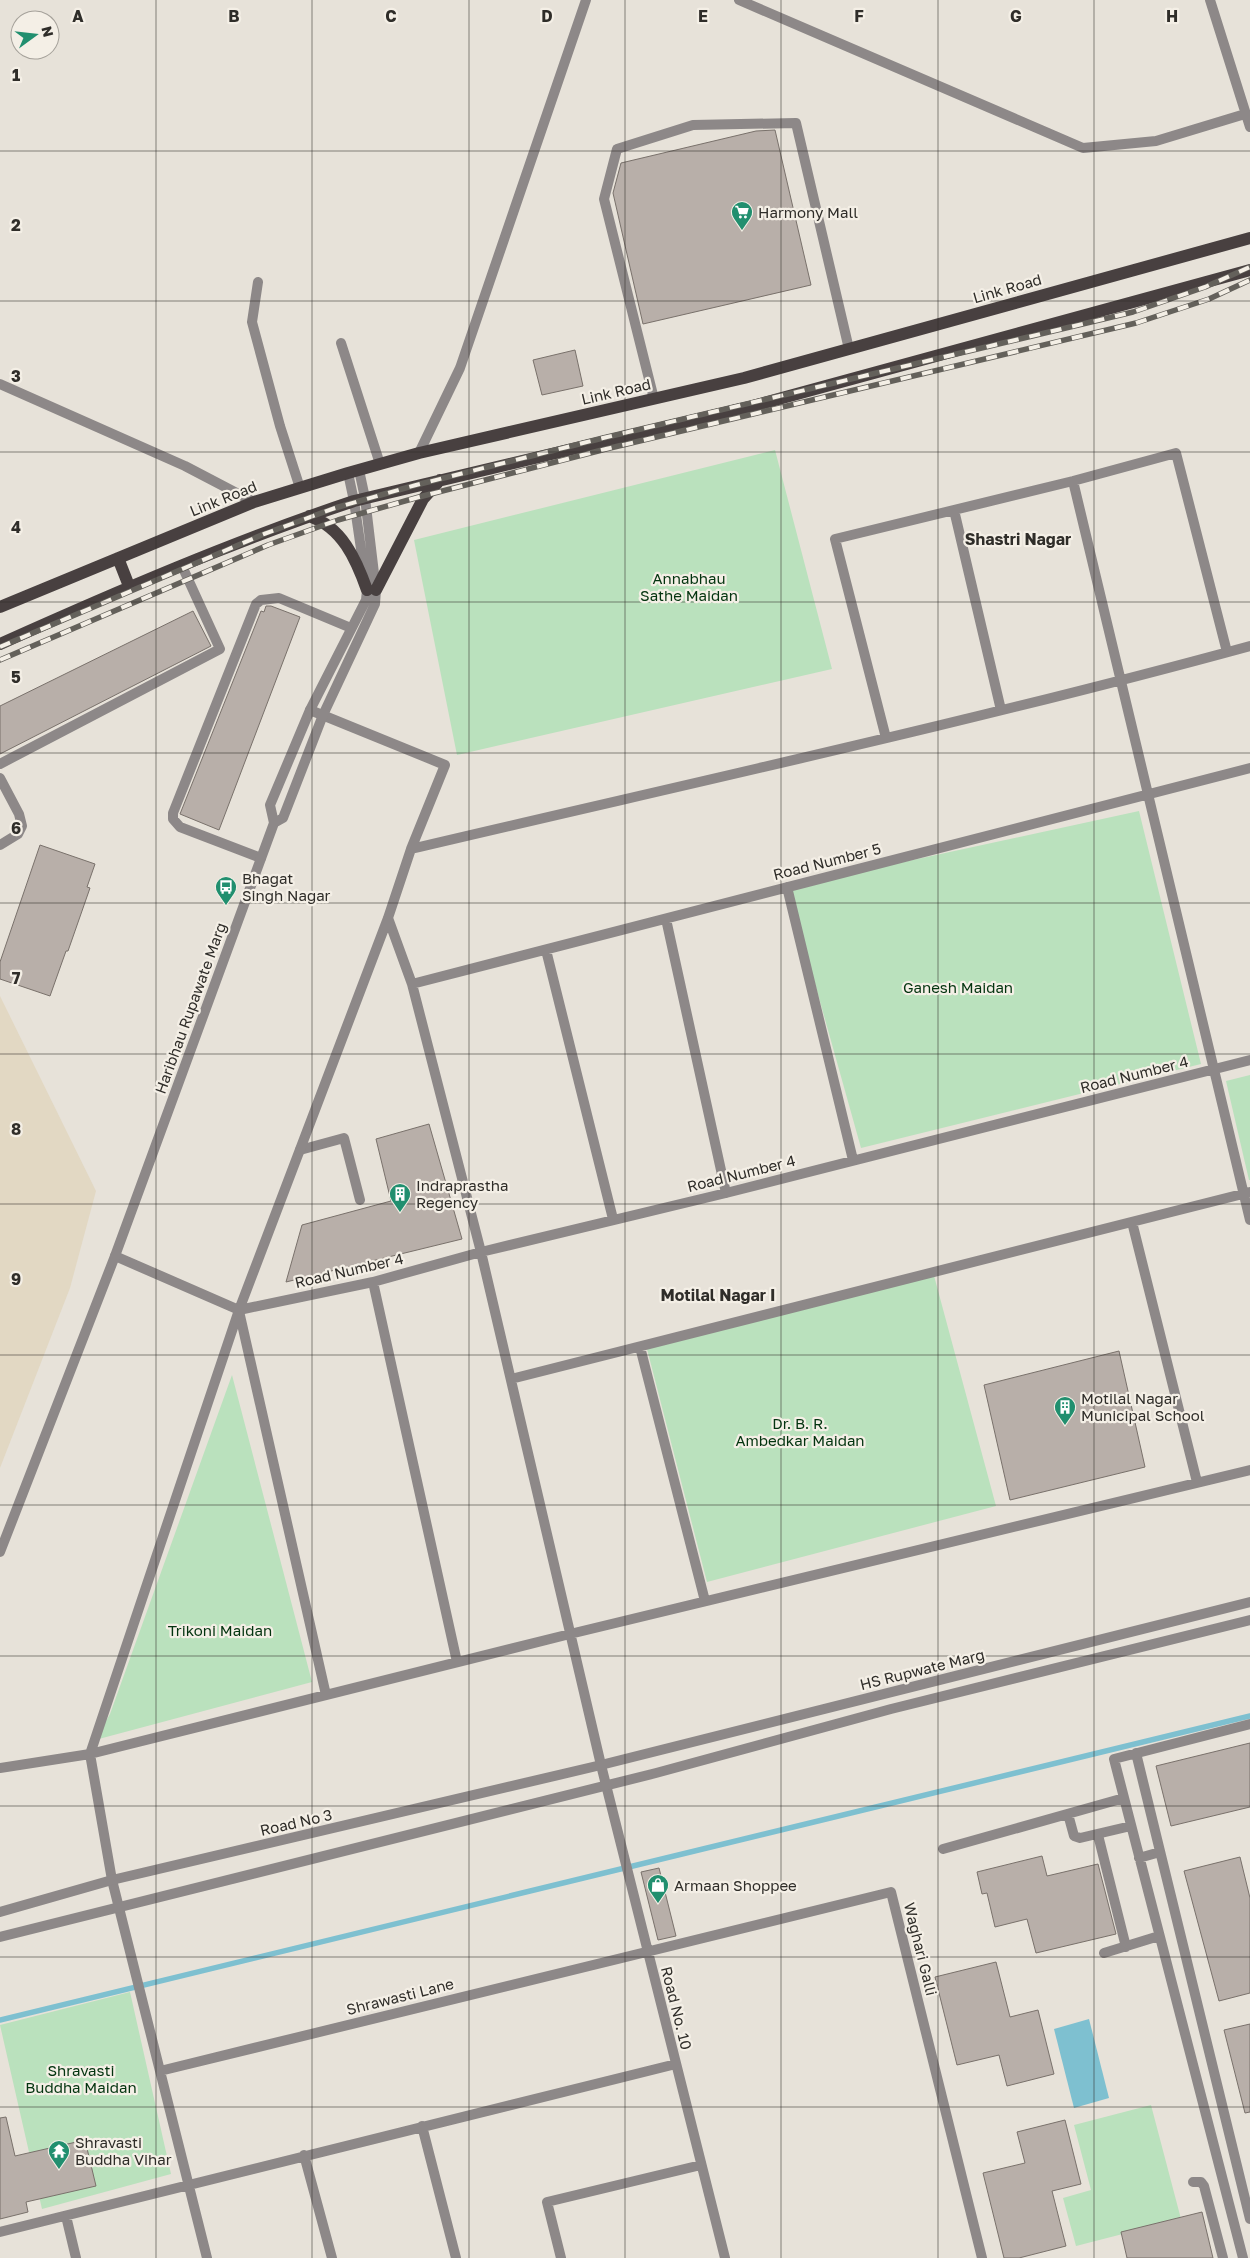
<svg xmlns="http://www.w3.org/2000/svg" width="1250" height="2258" viewBox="0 0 1250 2258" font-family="'Golos Text',sans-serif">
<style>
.industrial{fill:#e2d8c3}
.green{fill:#bae1bd}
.water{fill:#7ec0d0}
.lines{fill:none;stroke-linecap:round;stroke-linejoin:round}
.stream{stroke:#7ec0d0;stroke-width:5.5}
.building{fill:#b8afa9;stroke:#79716b}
.service{stroke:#8d8888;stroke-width:10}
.minor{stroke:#8d8888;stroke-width:10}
.tertiary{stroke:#8d8888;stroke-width:10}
.primary{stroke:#484040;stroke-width:12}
.rail-casing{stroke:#64615b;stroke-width:5.5}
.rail{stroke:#f4efe6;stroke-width:4;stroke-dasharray:11;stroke-linecap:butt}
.grid{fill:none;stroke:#2f2d29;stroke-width:1;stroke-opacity:0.55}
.labels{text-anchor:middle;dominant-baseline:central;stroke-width:4.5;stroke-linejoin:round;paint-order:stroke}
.poi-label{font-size:15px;fill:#2f2d29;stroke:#f4efe6;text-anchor:start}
.street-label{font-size:15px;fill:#2f2d29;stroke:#f4efe6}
.park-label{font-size:15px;fill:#03340f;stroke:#f4efe6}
.neighbourhood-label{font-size:16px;font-weight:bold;fill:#2f2d29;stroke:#f4efe6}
.grid-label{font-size:16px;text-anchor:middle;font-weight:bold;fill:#2f2d29;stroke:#f4efe6;stroke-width:4.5;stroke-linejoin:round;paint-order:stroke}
</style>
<rect width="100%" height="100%" fill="#e7e2d9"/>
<path class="industrial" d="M 0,996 L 96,1191 L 70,1288 L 0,1468 Z"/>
<path class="green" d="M 775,450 L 832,669 L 457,755 L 414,540 Z
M 1139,811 L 1201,1064 L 861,1148 L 788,887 Z
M 1250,1075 L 1250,1180 L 1249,1180 L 1226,1081 Z
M 933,1272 L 996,1506 L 707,1582 L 646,1345 Z
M 232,1375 L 312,1682 L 95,1740 L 110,1714 Z
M 130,1992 L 171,2174 L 42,2209 L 0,2025 Z
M 1151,2105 L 1181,2219 L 1076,2246 L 1063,2198 L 1091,2190 L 1074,2125 Z"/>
<path class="water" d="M 1089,2019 L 1109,2098 L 1074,2108 L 1054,2029 Z"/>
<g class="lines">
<path class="stream" d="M 0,2020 L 1250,1716"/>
</g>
<path class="building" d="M 775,130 L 811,285 L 643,324 L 613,193 L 621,163 L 756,131 Z
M 575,350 L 583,386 L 542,395 L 533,360 Z
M 266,606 L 271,606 L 300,617 L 219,830 L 180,814 L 261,611 L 264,612 Z
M 193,611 L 211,646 L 0,754 L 0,706 Z
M 40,845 L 95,864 L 87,887 L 90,888 L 68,951 L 66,951 L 50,996 L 0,979 L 0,962 Z
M 429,1124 L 462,1239 L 286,1282 L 302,1225 L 391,1201 L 376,1139 Z
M 1119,1351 L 1145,1467 L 1010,1500 L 984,1385 Z
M 1250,1743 L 1250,1807 L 1171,1826 L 1156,1766 Z
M 1042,1856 L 1047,1876 L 1098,1864 L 1116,1934 L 1036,1953 L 1027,1919 L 995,1927 L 987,1893 L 982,1894 L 977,1872 Z
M 1240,1857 L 1250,1898 L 1250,1993 L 1219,2001 L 1184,1871 Z
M 659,1868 L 676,1936 L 658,1940 L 641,1872 Z
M 996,1962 L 1010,2017 L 1038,2010 L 1054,2074 L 1007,2086 L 999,2055 L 957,2065 L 935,1977 Z
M 1250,2024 L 1250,2112 L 1245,2113 L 1224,2030 Z
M 6,2117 L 15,2156 L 85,2140 L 96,2186 L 26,2202 L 28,2212 L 0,2219 L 0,2118 Z
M 1065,2120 L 1081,2184 L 1052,2191 L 1066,2246 L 1019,2258 L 1004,2258 L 983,2173 L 1025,2163 L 1017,2132 Z
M 1202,2212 L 1213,2258 L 1127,2258 L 1121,2232 Z"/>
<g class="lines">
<path class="service" d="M 654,399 L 604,199 L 617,149 L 693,125 L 796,123 L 849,349
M 300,1150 L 344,1138 L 360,1200"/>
<path class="minor" d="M 739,0 L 1083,148 L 1156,141 L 1245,114
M 1210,0 L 1250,127
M 258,282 L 252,322 L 280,426 L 300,488
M 341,343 L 380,464
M 0,384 L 185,466 L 254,502
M 419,453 L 460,368 L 586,0
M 1073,481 L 1250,1220
M 954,510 L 1001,710
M 886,738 L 835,539 L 1073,481 L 1176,453 L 1227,652
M 0,764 L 220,649 L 182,566
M 0,778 L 19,814 L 22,826 L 18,834 L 0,845
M 411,849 C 691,783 972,722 1250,646
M 261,858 L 180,827 L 173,819 L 173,813 L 256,604 L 261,600 L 279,598 L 351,628
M 787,887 L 853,1160
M 388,918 L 412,984 L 481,1252 L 601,1765 L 725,2258
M 666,919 L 726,1193
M 546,950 L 613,1219
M 412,984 L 1250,768
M 1132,1222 L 1197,1482
M 115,1256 L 239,1310
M 373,1282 L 457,1662
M 239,1310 L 373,1282 L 481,1252 L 726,1193 L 1250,1060
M 239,1311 L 326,1695
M 640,1347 L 705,1601
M 511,1379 L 1250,1192
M 1136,1753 L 1250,2219
M 0,1768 L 90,1754 L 570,1634 L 1250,1470
M 1068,1814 L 1074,1836 L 1080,1838 L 1131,1826
M 1098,1835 L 1126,1947
M 943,1849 L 1124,1798
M 1139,1858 L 1160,1852
M 1104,1953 L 1159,1936
M 160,2071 L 891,1892 L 982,2258
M 422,2126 L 456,2258
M 304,2155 L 332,2258
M 1193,2182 L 1201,2182 L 1204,2186 L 1223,2258
M 66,2216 L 76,2258
M 0,2232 L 676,2064
M 207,2258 L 112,1880 L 90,1754 L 239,1310 L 388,918 L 411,849 L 445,765 L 310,710
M 561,2258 L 547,2202 L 701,2165
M 1243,2258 L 1114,1759 L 1250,1724"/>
<path class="tertiary" d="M 274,823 L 283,818 L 323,715 L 375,604 L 376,590 L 365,498 L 359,470
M 0,1552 L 115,1256 L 274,823 L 270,805 L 310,710 L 366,600 L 367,590 L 354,501 L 348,473
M 0,1912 L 112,1880 L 601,1765 L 1250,1602
M 0,1937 L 656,1773 L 891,1709 L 1250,1620"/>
<path class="primary" d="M 309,516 C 342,527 356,559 367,590
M 118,558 L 129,586
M 376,590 L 423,499 L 440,480
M 0,607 L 254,502 L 348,473 L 419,453 L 744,378 L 1250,238
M 0,644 C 116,592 234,541 354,501 L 753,406 L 1250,270"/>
<g class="rail-casing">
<path id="rail" d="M 0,647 L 264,534 L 335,508 L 416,485 L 603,438 L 1133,312 L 1205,287 L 1250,267
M 0,660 L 268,545 L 338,520 L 419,497 L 606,449 L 1136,323 L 1209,299 L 1250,280"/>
</g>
<use href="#rail" class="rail"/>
</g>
<path class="grid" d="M 156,0 L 156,2258M 312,0 L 312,2258M 469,0 L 469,2258M 625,0 L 625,2258M 781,0 L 781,2258M 938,0 L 938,2258M 1094,0 L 1094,2258M 0,151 L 1250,151M 0,301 L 1250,301M 0,452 L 1250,452M 0,602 L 1250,602M 0,753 L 1250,753M 0,903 L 1250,903M 0,1054 L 1250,1054M 0,1204 L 1250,1204M 0,1355 L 1250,1355M 0,1505 L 1250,1505M 0,1656 L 1250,1656M 0,1806 L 1250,1806M 0,1957 L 1250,1957M 0,2107 L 1250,2107"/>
<defs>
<g id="supermarket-pin" transform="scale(1.125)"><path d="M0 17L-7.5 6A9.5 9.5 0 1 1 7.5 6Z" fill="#218f6f" stroke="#f4efe6"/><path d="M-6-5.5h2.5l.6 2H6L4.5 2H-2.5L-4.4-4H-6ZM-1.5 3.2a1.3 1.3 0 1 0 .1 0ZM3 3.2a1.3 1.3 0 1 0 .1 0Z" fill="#fff"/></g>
<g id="bus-pin" transform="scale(1.125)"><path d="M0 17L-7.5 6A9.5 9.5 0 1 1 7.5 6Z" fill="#218f6f" stroke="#f4efe6"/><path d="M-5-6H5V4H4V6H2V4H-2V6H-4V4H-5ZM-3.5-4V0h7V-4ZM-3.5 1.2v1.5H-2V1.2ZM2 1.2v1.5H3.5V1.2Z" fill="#fff"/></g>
<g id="building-pin" transform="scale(1.125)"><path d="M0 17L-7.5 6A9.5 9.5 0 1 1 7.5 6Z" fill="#218f6f" stroke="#f4efe6"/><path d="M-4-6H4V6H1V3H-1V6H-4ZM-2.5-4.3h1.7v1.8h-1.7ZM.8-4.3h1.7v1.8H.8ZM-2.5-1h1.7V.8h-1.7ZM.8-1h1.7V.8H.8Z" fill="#fff"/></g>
<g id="shop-pin" transform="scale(1.125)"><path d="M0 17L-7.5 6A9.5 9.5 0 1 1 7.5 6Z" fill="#218f6f" stroke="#f4efe6"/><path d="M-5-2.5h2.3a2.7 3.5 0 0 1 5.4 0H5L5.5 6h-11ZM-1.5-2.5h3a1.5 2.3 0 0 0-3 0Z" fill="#fff"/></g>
<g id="temple-pin" transform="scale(1.125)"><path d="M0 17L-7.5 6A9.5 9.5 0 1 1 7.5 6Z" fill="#218f6f" stroke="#f4efe6"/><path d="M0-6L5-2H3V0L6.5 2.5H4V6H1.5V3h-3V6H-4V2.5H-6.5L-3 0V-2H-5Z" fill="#fff"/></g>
</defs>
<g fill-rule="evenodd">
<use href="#supermarket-pin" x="742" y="212"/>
<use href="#bus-pin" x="226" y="887"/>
<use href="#building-pin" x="400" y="1194"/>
<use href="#building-pin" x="1065" y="1407"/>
<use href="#shop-pin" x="658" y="1885"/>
<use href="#temple-pin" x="59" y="2151"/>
</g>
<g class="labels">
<g class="poi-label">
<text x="758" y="212">Harmony Mall</text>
<text x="242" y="878">Bhagat<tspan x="242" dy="17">Singh Nagar</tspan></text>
<text x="416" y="1185">Indraprastha<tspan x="416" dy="17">Regency</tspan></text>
<text x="1081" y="1398">Motilal Nagar<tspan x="1081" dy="17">Municipal School</tspan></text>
<text x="674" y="1885">Armaan Shoppee</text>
<text x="75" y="2142">Shravasti<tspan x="75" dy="17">Buddha Vihar</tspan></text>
</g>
<g class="street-label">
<text transform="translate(1007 288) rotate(-16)">Link Road</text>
<text transform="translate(616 391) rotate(-13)">Link Road</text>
<text transform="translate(223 498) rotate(-22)">Link Road</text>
<text transform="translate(827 861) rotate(-14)">Road Number 5</text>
<text transform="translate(190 1008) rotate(-70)">Haribhau Rupawate Marg</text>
<text transform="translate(1134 1074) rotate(-14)">Road Number 4</text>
<text transform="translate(741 1173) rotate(-14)">Road Number 4</text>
<text transform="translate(349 1270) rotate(-13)">Road Number 4</text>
<text transform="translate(922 1669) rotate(-14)">HS Rupwate Marg</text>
<text transform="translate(296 1822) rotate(-13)">Road No 3</text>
<text transform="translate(921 1949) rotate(76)">Waghari Galli</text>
<text transform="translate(400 1996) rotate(-14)">Shrawasti Lane</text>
<text transform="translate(677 2008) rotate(76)">Road No. 10</text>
</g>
<g class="park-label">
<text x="689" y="578">Annabhau<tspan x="689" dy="17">Sathe Maidan</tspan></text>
<text x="958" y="987">Ganesh Maidan</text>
<text x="800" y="1423">Dr. B. R.<tspan x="800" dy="17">Ambedkar Maidan</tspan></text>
<text x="220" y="1630">Trikoni Maidan</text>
<text x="81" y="2070">Shravasti<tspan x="81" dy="17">Buddha Maidan</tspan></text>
</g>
<g class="neighbourhood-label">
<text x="1018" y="539">Shastri Nagar</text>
<text x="718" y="1295">Motilal Nagar I</text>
</g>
</g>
<g class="grid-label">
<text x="78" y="22">A</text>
<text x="234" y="22">B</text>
<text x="391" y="22">C</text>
<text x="547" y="22">D</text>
<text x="703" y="22">E</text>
<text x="859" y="22">F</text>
<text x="1016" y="22">G</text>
<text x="1172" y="22">H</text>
<text x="16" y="81">1</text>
<text x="16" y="231">2</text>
<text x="16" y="382">3</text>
<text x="16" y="533">4</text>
<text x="16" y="683">5</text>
<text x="16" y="834">6</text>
<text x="16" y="984">7</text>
<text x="16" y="1135">8</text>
<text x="16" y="1285">9</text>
</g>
<g transform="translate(35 35) rotate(75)"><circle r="24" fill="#f4efe6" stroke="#a5a19a"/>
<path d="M0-4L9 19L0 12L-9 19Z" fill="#218f6f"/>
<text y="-8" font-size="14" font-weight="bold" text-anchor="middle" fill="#2f2d29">N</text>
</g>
</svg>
